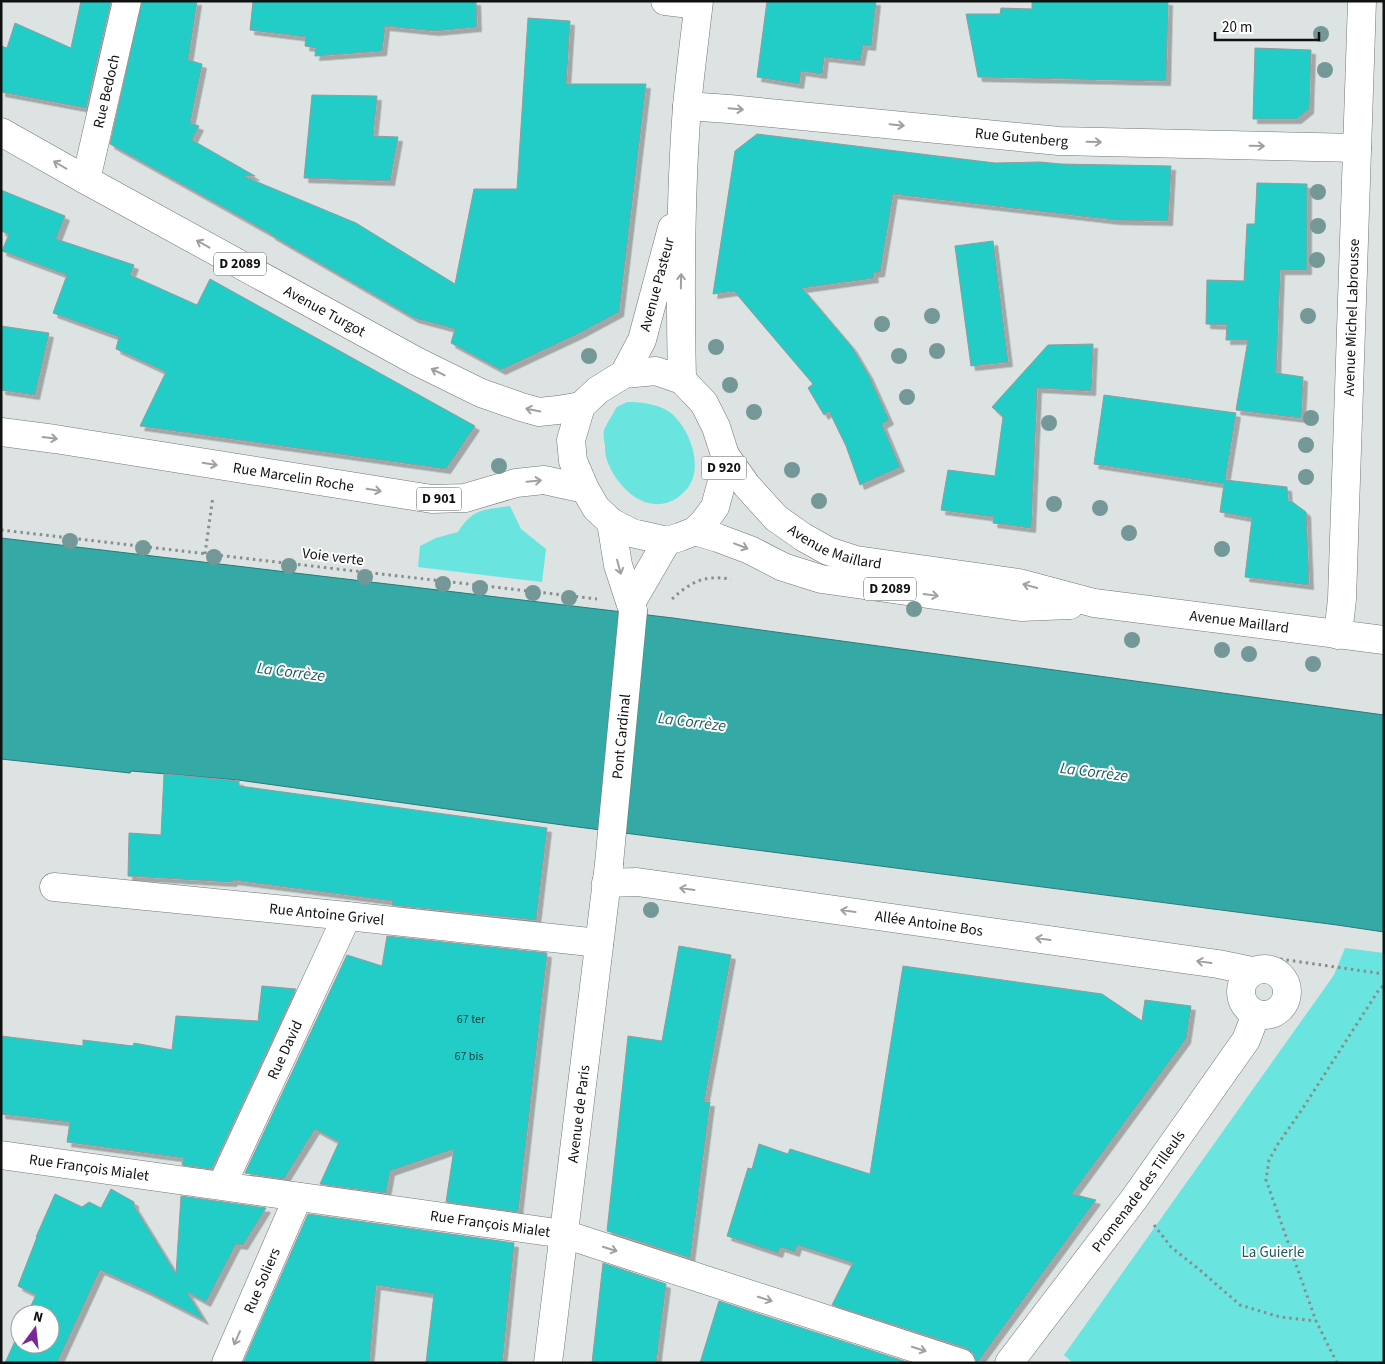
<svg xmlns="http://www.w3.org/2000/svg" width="1385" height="1364" viewBox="0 0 1385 1364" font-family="'Source Sans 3',sans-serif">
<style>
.green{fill:#6ae4df}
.water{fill:#34a9a5;stroke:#297b79}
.building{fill:#24cdc8;stroke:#959a9a;filter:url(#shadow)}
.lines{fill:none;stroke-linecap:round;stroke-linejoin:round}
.street-casing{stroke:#727676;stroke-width:29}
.secondary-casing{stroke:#727676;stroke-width:29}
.primary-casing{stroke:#727676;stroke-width:29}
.path{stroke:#898d8d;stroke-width:3;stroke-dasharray:2.5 4;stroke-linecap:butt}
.street{stroke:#fff;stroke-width:28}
.secondary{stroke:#fff;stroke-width:28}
.primary{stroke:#fff;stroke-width:28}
.secondary-bridge-casing{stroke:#727676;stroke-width:29;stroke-linecap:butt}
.secondary-bridge{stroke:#fff;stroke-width:28}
.tree{fill:#739897}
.oneway{stroke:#9fa0a0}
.labels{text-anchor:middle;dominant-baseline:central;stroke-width:4;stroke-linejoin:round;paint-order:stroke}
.number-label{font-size:12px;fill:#15403f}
.shield{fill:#fff;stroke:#585858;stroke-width:1}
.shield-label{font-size:14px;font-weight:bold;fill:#101111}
.street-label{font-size:15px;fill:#101111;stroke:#fff}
.park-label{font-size:15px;fill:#1c5b59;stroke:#fff}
.water-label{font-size:16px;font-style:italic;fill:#1c5b59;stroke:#fff}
</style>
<defs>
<filter id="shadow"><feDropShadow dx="4.5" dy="4.5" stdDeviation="0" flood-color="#0004"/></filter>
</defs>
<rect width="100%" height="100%" fill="#dde2e2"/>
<path class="green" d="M 627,402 C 642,402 659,404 671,413 C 687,427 698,453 694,474 C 691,486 686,491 677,498 C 646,518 614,485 606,457 C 605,453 605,449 605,445 C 604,441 603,435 604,430 C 606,426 608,421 611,417 C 613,414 615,409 617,407 C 620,405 624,404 627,402 Z
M 510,506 L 521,529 L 546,549 L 542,582 L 418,567 L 420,546 L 436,538 L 458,532 C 473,508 484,510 510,506 Z
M 1345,948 L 1384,953 L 1384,1363 L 1073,1363 L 1064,1355 L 1334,975 Z"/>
<path class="water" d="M 1,538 L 673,618 L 1384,715 L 1384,932 L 1337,925 L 570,826 L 238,780 L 131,771 L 130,773 L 1,759 Z"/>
<path class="building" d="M 81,1 L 111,1 L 86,108 L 1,92 L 1,46 L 7,48 L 15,23 L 71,48 Z
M 142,1 L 197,1 L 188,60 L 202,64 L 190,123 L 199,126 L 192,140 L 255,176 L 243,176 L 356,223 L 455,284 L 474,189 L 517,189 L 528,18 L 570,21 L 566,84 L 646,84 L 619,312 L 580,333 L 501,370 L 451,343 L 455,329 L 414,318 L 271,235 L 271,234 L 110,144 Z
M 253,1 L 476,1 L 477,27 L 434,31 L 385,26 L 382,51 L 315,56 L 316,48 L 305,46 L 306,37 L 250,30 Z
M 767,1 L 876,1 L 871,46 L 863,45 L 860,61 L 824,57 L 822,74 L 801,71 L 799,84 L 757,77 Z
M 1032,1 L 1168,1 L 1166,81 L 978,77 L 966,14 L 1000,14 L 1001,8 L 1032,9 Z
M 1255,48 L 1311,50 L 1309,109 L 1297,119 L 1253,119 Z
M 312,95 L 377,96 L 373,136 L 398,137 L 390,181 L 304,178 Z
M 757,134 L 995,163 L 1040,162 L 1061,164 L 1171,166 L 1168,221 L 1115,220 L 893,194 L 880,272 L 873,273 L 874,278 L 802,288 L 852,347 L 868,374 L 889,420 L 882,424 L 900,467 L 860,485 L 846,446 L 829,411 L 824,415 L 808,388 L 813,384 L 734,291 L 713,294 L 735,151 Z
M 1257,183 L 1307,184 L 1307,270 L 1280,270 L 1276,373 L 1303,377 L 1301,418 L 1236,410 L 1248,340 L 1226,340 L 1227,325 L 1206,324 L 1207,280 L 1244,281 L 1247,224 L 1255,224 Z
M 1,190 L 65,216 L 56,239 L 134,265 L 130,275 L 197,305 L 210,279 L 475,426 L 446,469 L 140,426 L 166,372 L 116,349 L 119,337 L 53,313 L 67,275 L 2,251 L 9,234 L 1,231 Z
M 993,241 L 1008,362 L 971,366 L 955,246 Z
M 1,326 L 49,333 L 35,395 L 1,390 Z
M 1093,344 L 1091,391 L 1037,388 L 1031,528 L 993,523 L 994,517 L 941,510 L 948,470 L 995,476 L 1003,417 L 992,407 L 1048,345 Z
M 1104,395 L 1236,413 L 1225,480 L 1287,487 L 1288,501 L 1291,501 L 1306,512 L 1309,585 L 1245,577 L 1252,518 L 1220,512 L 1224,484 L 1094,464 Z
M 164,774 L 239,781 L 239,786 L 547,828 L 536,920 L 392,905 L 393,901 L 233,880 L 232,882 L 128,876 L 129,833 L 161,835 Z
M 387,936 L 547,953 L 518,1212 L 446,1202 L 454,1149 L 390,1171 L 386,1193 L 320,1184 L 339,1142 L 315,1129 L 284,1179 L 245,1173 L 347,955 L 382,966 Z
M 679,946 L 731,955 L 704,1102 L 710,1102 L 690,1258 L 607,1231 L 628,1036 L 662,1041 Z
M 903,966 L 1102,994 L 1142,1021 L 1145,1000 L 1191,1006 L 1186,1039 L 1072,1194 L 1096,1200 L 977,1363 L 973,1353 L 966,1348 L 832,1305 L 853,1263 L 797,1245 L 795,1252 L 780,1247 L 778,1253 L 727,1236 L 748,1168 L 752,1169 L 759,1144 L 788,1154 L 790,1149 L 870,1174 Z
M 262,986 L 296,989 L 212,1169 L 182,1165 L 184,1158 L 67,1142 L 70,1122 L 1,1114 L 1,1036 L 83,1046 L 83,1040 L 133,1046 L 134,1043 L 172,1050 L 176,1016 L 258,1021 Z
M 111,1189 L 134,1202 L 134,1206 L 176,1274 L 181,1196 L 266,1208 L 243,1245 L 236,1244 L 206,1302 L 187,1292 L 204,1320 L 147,1291 L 100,1270 L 57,1363 L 5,1363 L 20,1330 L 20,1344 L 50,1344 L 50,1314 L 27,1314 L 36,1295 L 18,1286 L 37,1237 L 36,1237 L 55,1194 L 82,1207 L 89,1202 L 101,1208 Z
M 308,1214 L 514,1243 L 502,1363 L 426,1363 L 434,1294 L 376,1285 L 369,1363 L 243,1363 Z
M 603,1263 L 666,1284 L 656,1363 L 592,1363 Z
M 719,1301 L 768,1317 L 910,1363 L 700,1363 Z"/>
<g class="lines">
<g class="street-casing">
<g id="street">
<path d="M 665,1 L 698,5"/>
<path id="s1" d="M 687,106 L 729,109 L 1059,141 L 1357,148"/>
<path id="s2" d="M 86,180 L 127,1"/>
<path id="s3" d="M 1338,635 L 1342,599 L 1362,1"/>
<path id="s4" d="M 606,883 L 637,882 L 1218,964 L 1252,971"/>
<path id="s5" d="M 54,887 L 347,916 L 599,943"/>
<circle cx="1264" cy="992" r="23"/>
<path id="s6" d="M 1,1155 L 564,1234 L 961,1363"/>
<path id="s7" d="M 222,1185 L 347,916"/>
<path id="s8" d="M 226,1363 L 298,1197"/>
<path id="s9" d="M 1009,1363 L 1134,1199 L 1246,1040 L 1256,1014"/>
</g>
</g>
<g class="secondary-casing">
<g id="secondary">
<path id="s10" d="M 624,374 L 642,340 L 672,228"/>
<path d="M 682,380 C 680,289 680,197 687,107 C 690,72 695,36 699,1"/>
<path d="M 611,522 L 618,565 L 633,611"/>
<path d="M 633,611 L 631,603 L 667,541"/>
<path id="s11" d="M 548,1363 L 609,864"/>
</g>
</g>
<g class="primary-casing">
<g id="primary">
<path id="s12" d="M 1,132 L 86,180 L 416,361 L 481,393 L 521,407 L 539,412 L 558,410 L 581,406"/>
<path d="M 656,371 L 682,380 L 704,403 L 716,427 L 725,455 L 722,481 L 715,507 L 704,522 L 695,531 L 680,537 L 667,541 L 632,533 L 611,522 L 596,508 L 585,489 L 573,461 L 571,440 L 581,406 L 598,390 L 624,374 Z"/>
<path id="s13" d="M 1,432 L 55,439 L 432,499 L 465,498 L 516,483 L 544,480 L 585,489"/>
<path id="s14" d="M 725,455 L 747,486 L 776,518 L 803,537 L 828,551 L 856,560 L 1019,583 L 1094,603 L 1384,640"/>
<path d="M 695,531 L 718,538 L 750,550 L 783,567 L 821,579 L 1021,607 L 1070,605"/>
</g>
</g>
<path class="path" d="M 1,530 L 597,599
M 205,554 L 213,496
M 672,599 C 692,581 704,575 731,579
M 1280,959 L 1384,974
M 1154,1225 L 1171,1247 L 1201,1271 L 1240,1305 L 1280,1317 L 1316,1321
M 1337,1363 L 1316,1321 L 1266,1180 L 1269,1160 L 1278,1144 L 1301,1111 L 1380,988 L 1384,986"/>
<use href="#street" class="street"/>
<use href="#secondary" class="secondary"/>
<use href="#primary" class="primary"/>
<g class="secondary-bridge-casing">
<g id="secondary-bridge">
<path id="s15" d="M 609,864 L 633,611"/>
</g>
</g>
<use href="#secondary-bridge" class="secondary-bridge"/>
</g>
<g class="tree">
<circle cx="1321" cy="34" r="8"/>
<circle cx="1325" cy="70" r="8"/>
<circle cx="1318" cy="192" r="8"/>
<circle cx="1318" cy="226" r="8"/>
<circle cx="1317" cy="260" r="8"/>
<circle cx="932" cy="316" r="8"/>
<circle cx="1308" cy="316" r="8"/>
<circle cx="882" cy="324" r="8"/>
<circle cx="716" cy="347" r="8"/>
<circle cx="937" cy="351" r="8"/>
<circle cx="589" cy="356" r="8"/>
<circle cx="899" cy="356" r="8"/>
<circle cx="730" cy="385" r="8"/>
<circle cx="907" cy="397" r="8"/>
<circle cx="754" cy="412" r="8"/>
<circle cx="1311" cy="418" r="8"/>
<circle cx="1049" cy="423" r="8"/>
<circle cx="1306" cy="445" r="8"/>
<circle cx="499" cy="466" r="8"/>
<circle cx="792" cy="470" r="8"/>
<circle cx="1306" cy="477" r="8"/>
<circle cx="819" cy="501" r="8"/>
<circle cx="1054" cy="504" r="8"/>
<circle cx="1100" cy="508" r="8"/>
<circle cx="1129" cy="533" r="8"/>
<circle cx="70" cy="541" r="8"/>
<circle cx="143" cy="548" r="8"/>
<circle cx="1222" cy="549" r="8"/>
<circle cx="214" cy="557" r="8"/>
<circle cx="289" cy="566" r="8"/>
<circle cx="365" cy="577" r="8"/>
<circle cx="443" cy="584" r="8"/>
<circle cx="480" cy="588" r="8"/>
<circle cx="533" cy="593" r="8"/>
<circle cx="569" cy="598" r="8"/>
<circle cx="914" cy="609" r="8"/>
<circle cx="1132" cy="640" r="8"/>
<circle cx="1222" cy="650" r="8"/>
<circle cx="1249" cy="654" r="8"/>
<circle cx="1313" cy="664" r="8"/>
<circle cx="651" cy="910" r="8"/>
</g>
<defs><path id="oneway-shaft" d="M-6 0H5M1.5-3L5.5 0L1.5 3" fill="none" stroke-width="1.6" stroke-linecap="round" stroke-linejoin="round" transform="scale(1.25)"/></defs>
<g class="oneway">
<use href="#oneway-shaft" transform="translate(736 109) rotate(5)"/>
<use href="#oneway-shaft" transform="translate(897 125) rotate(6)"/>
<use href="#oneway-shaft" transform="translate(1094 142) rotate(1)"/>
<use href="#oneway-shaft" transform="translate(1257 146) rotate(1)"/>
<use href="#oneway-shaft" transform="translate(60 165) rotate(-150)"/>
<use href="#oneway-shaft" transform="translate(203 244) rotate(-151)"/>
<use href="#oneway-shaft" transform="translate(681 281) rotate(-89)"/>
<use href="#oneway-shaft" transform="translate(438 372) rotate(-154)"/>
<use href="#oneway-shaft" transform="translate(533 410) rotate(-169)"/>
<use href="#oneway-shaft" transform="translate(50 438) rotate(7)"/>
<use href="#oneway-shaft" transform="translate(210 464) rotate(9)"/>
<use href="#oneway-shaft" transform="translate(534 481) rotate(-5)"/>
<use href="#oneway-shaft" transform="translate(374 490) rotate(9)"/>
<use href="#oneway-shaft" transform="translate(741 546) rotate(21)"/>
<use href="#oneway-shaft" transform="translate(619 567) rotate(75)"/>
<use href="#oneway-shaft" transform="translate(1030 586) rotate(-165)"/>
<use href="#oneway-shaft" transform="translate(931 595) rotate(8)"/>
<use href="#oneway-shaft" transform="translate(687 889) rotate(-172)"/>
<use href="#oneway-shaft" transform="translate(848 911) rotate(-172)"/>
<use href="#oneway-shaft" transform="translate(1043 939) rotate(-172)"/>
<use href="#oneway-shaft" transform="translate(1204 962) rotate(-172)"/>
<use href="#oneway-shaft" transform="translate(610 1249) rotate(18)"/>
<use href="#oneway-shaft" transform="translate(765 1299) rotate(18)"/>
<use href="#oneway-shaft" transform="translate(237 1338) rotate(114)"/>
<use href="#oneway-shaft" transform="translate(919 1349) rotate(18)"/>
</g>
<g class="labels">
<g class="number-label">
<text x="471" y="1019">67 ter</text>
<text x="469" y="1056">67 bis</text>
</g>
<g class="shield">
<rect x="214" y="252.5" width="52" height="23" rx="4"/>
<rect x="701.5" y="456.5" width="45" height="23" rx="4"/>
<rect x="416.5" y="487.5" width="45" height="23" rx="4"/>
<rect x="864" y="577.5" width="52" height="23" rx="4"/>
</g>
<g class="shield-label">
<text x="240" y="264">D 2089</text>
<text x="724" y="468">D 920</text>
<text x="439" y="499">D 901</text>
<text x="890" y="589">D 2089</text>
</g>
<g class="street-label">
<text stroke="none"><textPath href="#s2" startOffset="91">Rue Bedoch</textPath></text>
<text stroke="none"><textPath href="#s1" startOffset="336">Rue Gutenberg</textPath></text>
<text stroke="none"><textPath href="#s10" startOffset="96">Avenue Pasteur</textPath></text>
<text stroke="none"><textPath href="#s12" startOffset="370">Avenue Turgot</textPath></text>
<text stroke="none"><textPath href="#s3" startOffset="318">Avenue Michel Labrousse</textPath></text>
<text stroke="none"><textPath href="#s13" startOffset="296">Rue Marcelin Roche</textPath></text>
<text stroke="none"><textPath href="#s14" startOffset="148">Avenue Maillard</textPath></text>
<text transform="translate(333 557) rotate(7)">Voie verte</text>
<text stroke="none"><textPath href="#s14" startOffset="561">Avenue Maillard</textPath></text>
<text stroke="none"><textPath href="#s15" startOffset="128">Pont Cardinal</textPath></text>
<text stroke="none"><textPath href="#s5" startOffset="274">Rue Antoine Grivel</textPath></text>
<text stroke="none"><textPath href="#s4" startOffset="326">Allée Antoine Bos</textPath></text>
<text stroke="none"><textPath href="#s7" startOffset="149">Rue David</textPath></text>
<text stroke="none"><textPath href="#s11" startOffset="251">Avenue de Paris</textPath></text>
<text stroke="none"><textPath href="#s6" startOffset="89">Rue François Mialet</textPath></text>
<text stroke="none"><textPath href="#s9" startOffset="215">Promenade des Tilleuls</textPath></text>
<text stroke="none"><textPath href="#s6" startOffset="494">Rue François Mialet</textPath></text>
<text stroke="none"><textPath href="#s8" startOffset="90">Rue Soliers</textPath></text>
</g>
<g class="park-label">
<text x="1273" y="1252">La Guierle</text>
</g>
<g class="water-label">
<text transform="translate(291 672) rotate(7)">La Corrèze</text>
<text transform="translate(692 722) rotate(7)">La Corrèze</text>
<text transform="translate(1094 772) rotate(7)">La Corrèze</text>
</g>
</g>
<rect width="1385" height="1364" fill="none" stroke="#101111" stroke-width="5"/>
<g transform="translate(35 1329) rotate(15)"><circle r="24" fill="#ffffff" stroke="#9fa0a0"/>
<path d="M0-4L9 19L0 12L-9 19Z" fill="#7a2797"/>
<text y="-8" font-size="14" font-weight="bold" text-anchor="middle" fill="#101111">N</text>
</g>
<path d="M1215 32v8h104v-8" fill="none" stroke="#101111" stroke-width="2.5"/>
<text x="1222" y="32" font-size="15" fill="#101111" stroke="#ffffff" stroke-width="4" paint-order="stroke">20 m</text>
</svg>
